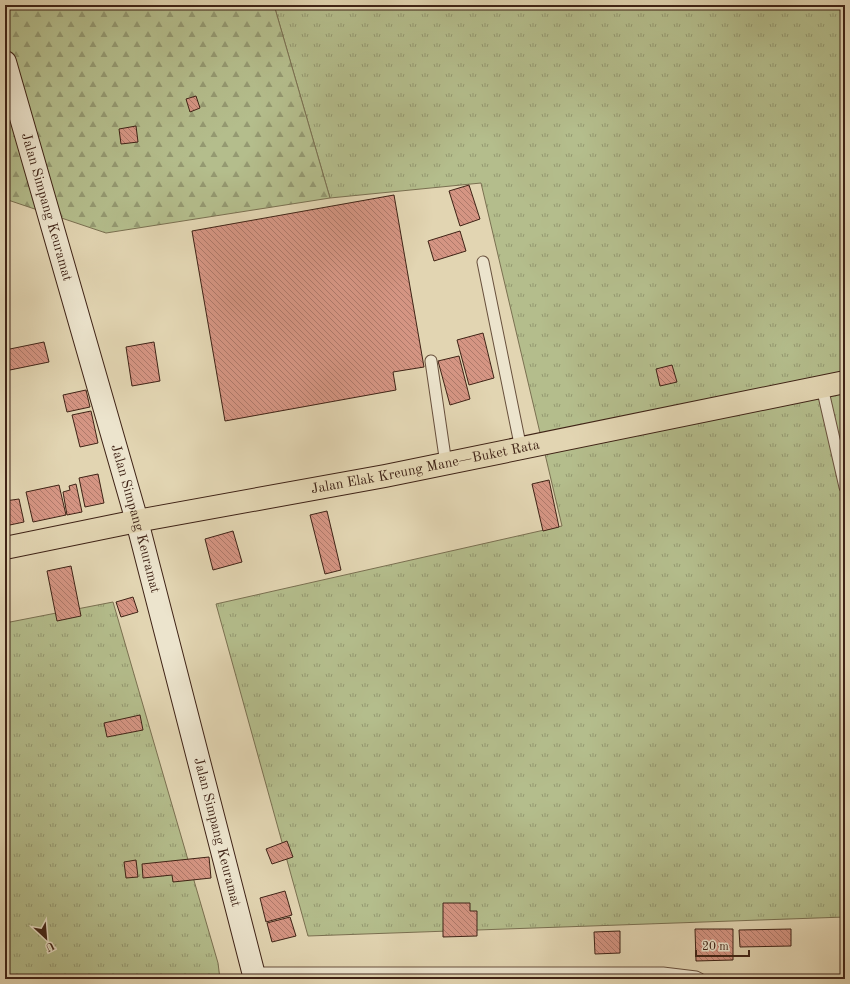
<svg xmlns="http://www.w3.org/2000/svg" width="850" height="984" viewBox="0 0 850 984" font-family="'Old Standard TT',serif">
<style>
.grass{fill:url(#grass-tufts);stroke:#7a7051}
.forest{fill:url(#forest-firs);stroke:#7a7051}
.building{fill:url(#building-back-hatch);stroke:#3f2316}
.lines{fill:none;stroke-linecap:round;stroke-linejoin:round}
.service-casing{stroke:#68503d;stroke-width:13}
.secondary-casing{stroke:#3f2316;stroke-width:24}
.trunk-casing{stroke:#3f2316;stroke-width:24}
.service{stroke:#ece4cd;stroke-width:11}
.secondary{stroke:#ece4cd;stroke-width:22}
.trunk{stroke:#e2d5b2;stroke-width:22}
.labels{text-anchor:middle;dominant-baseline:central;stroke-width:4;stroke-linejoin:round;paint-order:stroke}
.street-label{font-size:14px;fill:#3f2316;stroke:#ece4cd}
</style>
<defs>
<pattern id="grass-tufts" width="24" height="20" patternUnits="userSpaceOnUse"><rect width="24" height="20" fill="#b4bd8c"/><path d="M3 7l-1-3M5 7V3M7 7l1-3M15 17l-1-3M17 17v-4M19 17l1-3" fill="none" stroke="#949971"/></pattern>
<pattern id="forest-firs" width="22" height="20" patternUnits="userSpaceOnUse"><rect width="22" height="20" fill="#b4bd8c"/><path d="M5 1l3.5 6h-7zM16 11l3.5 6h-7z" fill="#949971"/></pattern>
<pattern id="building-back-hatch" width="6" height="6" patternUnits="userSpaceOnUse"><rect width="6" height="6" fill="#d59583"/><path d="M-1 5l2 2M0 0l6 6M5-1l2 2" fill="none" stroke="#ae796a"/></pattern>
</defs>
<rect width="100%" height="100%" fill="#e2d5b2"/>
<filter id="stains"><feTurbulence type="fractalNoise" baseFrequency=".005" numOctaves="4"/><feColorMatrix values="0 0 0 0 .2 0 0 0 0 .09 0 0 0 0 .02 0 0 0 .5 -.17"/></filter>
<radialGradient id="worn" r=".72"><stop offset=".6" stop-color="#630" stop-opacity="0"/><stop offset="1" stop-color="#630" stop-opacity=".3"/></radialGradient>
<path class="grass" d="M 274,5 L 845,5 L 845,917 L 308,936 L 216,604 L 562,526 L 481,183 L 330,198 Z
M 113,602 L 218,963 L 220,979 L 5,979 L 5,623 Z"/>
<path class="forest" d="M 5,5 L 274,5 L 330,198 L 106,233 L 5,199 Z"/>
<path class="building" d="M 196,96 L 200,108 L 190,112 L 186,99 Z
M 136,126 L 138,142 L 121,144 L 119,129 Z
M 469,185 L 480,219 L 460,226 L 449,191 Z
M 394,195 L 424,367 L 393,372 L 396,390 L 225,421 L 192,231 Z
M 460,231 L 466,251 L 434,261 L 428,241 Z
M 483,333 L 494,378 L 469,385 L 457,340 Z
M 44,342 L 49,362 L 5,371 L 5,350 Z
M 154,342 L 160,381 L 132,386 L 126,347 Z
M 459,356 L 470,399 L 450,405 L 438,361 Z
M 672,365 L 677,382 L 660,386 L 656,369 Z
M 86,390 L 90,407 L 67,412 L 63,395 Z
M 91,411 L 98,443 L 80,447 L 72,415 Z
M 98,474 L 104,503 L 85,507 L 79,478 Z
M 549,480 L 559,527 L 543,531 L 532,484 Z
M 76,484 L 82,512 L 67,515 L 63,492 L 70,490 L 69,486 Z
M 59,485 L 66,515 L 33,522 L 26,492 Z
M 19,499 L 24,522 L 5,526 L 5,501 Z
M 327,511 L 341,570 L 325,574 L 310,515 Z
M 233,531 L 242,562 L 213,570 L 205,539 Z
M 71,566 L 81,616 L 57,621 L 47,571 Z
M 133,597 L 138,612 L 121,617 L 116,602 Z
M 140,715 L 143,730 L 107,737 L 104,723 Z
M 287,841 L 293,857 L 272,864 L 266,849 Z
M 209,857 L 211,878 L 173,882 L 172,875 L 143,878 L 142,864 Z
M 136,860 L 138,877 L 126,878 L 124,862 Z
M 285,891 L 292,915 L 266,922 L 260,898 Z
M 443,903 L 470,903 L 470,911 L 477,911 L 477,936 L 443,937 Z
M 290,917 L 296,936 L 272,942 L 267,923 Z
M 695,929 L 733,929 L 733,960 L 696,961 Z
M 791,929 L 791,946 L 740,947 L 739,930 Z
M 620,931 L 620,953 L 595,954 L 594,932 Z"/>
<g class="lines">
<g class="service-casing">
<path id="service" d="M 483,262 L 521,449
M 431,361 L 446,464
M 822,387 L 845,487
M 254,973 L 663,973 L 696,977 L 700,979"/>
</g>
<g class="secondary-casing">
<g id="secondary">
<path id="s1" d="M 5,62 L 137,521 L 255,979"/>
</g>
</g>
<g class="trunk-casing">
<g id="trunk">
<path id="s2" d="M 5,548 L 137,521 L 385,476 L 845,382"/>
</g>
</g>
<use href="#service" class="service"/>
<use href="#secondary" class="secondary"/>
<use href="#trunk" class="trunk"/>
</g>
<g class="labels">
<g class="street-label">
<text stroke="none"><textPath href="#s1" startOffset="151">Jalan Simpang Keuramat</textPath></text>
<text stroke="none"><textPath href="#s2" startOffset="428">Jalan Elak Kreung Mane—Buket Rata</textPath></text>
<text stroke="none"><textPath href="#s1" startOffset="475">Jalan Simpang Keuramat</textPath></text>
<text stroke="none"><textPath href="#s1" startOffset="799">Jalan Simpang Keuramat</textPath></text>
</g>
</g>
<rect width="850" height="984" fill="none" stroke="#e2d5b2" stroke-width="20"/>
<rect x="6" y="6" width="838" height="972" fill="none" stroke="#3f2316" stroke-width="2"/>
<rect x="10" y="10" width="830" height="964" fill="none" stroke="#3f2316"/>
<g transform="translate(46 938) rotate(154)" stroke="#ece4cd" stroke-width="3" paint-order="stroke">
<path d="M0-3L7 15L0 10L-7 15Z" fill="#3f2316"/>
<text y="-6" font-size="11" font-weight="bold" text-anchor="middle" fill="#3f2316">U</text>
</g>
<path d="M696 950v6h53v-6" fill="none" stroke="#3f2316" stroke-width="2"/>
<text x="702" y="950" font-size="12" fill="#3f2316" stroke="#ece4cd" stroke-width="3" paint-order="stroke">20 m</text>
<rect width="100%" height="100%" filter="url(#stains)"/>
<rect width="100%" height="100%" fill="url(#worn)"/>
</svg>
